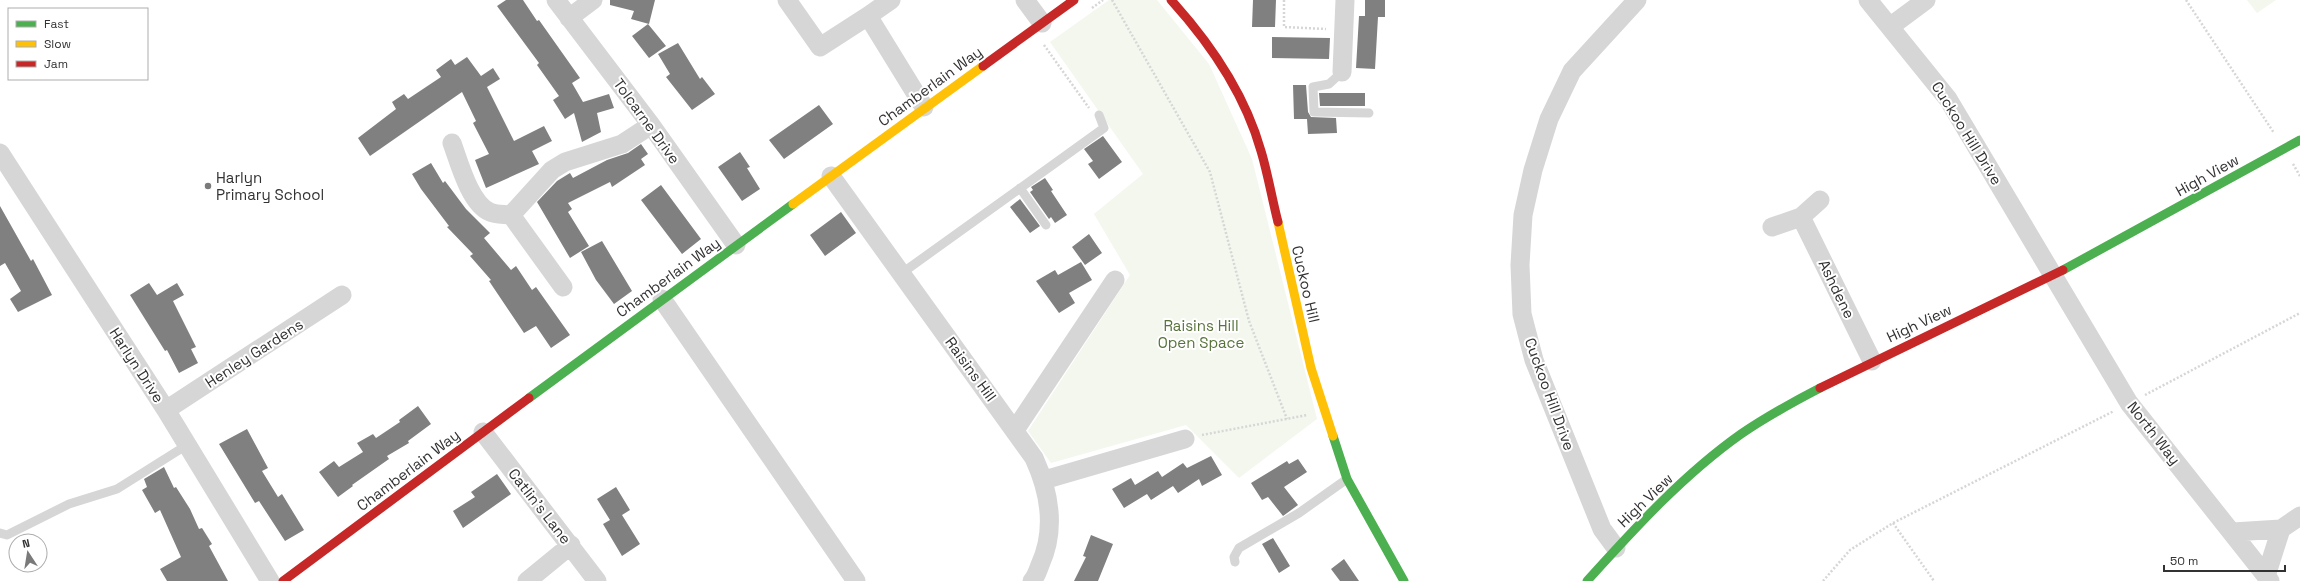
<svg xmlns="http://www.w3.org/2000/svg" width="2300" height="581" viewBox="0 0 2300 581" font-family="'Space Grotesk',sans-serif">
<style>
.green{fill:#f3f7ee}
.building{fill:#808080}
.lines{fill:none;stroke-linecap:round;stroke-linejoin:round}
.path{stroke:#d6d6d6;stroke-width:2.5;stroke-dasharray:2 2;stroke-linecap:butt}
.lane{stroke:#d6d6d6;stroke-width:9}
.street{stroke:#d6d6d6;stroke-width:19}
.fast{stroke:#4caf50;stroke-width:9}
.slow{stroke:#ffc107;stroke-width:9}
.jam{stroke:#c62828;stroke-width:9}
.poi-dot{fill:#7a7a7a;stroke:#fff;stroke-width:1.5}
.labels{text-anchor:middle;dominant-baseline:central;stroke-width:4;stroke-linejoin:round;paint-order:stroke}
.street-label{font-size:15px;fill:#323232;stroke:#fff}
.poi-label{font-size:15px;fill:#323232;stroke:#fff;text-anchor:start}
.park-label{font-size:15px;fill:#59733b;stroke:#fff}
</style>
<rect width="100%" height="100%" fill="#fff"/>
<path class="green" d="M 1109,0 L 1157,0 L 1209,64 L 1252,159 L 1317,419 L 1239,478 L 1186,425 L 1051,463 L 1028,431 L 1130,275 L 1094,214 L 1143,174 L 1050,42 Z
M 2247,0 L 2276,0 L 2257,13 Z"/>
<path class="building" d="M 506,0 L 523,0 L 537,21 L 539,20 L 580,78 L 572,83 L 583,102 L 609,94 L 614,108 L 597,113 L 601,132 L 582,142 L 574,113 L 565,119 L 553,100 L 559,96 L 537,65 L 539,63 L 497,6 Z
M 610,0 L 655,0 L 649,24 L 631,19 L 634,11 L 610,5 Z
M 1253,0 L 1276,0 L 1275,27 L 1252,27 Z
M 1365,0 L 1385,0 L 1385,17 L 1378,17 L 1375,69 L 1356,68 L 1359,16 L 1365,16 Z
M 648,24 L 666,46 L 649,58 L 632,36 Z
M 1272,37 L 1330,38 L 1329,59 L 1272,58 Z
M 678,43 L 700,79 L 702,77 L 715,94 L 692,110 L 666,77 L 670,74 L 658,54 Z
M 467,57 L 481,76 L 493,68 L 500,79 L 487,87 L 514,141 L 544,126 L 552,141 L 532,151 L 539,164 L 486,188 L 475,160 L 489,154 L 473,123 L 476,121 L 462,92 L 370,156 L 358,138 L 396,109 L 392,102 L 404,94 L 408,99 L 441,77 L 436,70 L 451,59 L 455,65 Z
M 1293,85 L 1306,85 L 1308,112 L 1311,117 L 1336,118 L 1337,133 L 1308,134 L 1307,119 L 1294,119 Z
M 1319,93 L 1365,93 L 1365,106 L 1320,106 Z
M 819,105 L 833,124 L 784,159 L 769,140 Z
M 1103,136 L 1122,162 L 1099,179 L 1088,164 L 1093,161 L 1084,149 Z
M 641,144 L 648,154 L 641,159 L 645,165 L 612,187 L 610,182 L 568,203 L 572,209 L 568,212 L 589,246 L 570,258 L 537,202 L 557,181 L 570,173 L 573,178 L 607,160 L 628,153 Z
M 740,152 L 750,167 L 747,168 L 760,189 L 742,201 L 718,167 Z
M 431,163 L 443,183 L 445,181 L 466,209 L 490,233 L 484,238 L 511,270 L 516,266 L 532,290 L 536,287 L 570,335 L 551,348 L 536,326 L 524,333 L 489,281 L 491,280 L 470,256 L 473,254 L 447,227 L 449,226 L 421,189 L 412,174 Z
M 1045,178 L 1053,190 L 1051,191 L 1067,215 L 1055,223 L 1051,217 L 1049,219 L 1030,192 L 1033,190 L 1031,187 Z
M 661,185 L 701,239 L 682,254 L 641,200 Z
M 1020,199 L 1040,226 L 1030,233 L 1010,207 Z
M 0,206 L 31,261 L 33,259 L 52,295 L 18,312 L 10,299 L 21,291 L 5,263 L 0,266 Z
M 841,212 L 856,233 L 825,256 L 810,235 Z
M 1089,234 L 1102,253 L 1085,265 L 1072,247 Z
M 602,241 L 632,291 L 614,304 L 596,280 L 581,252 Z
M 1081,262 L 1092,280 L 1069,293 L 1075,303 L 1059,313 L 1036,281 L 1055,270 L 1058,275 Z
M 149,283 L 157,295 L 177,283 L 184,295 L 173,301 L 196,347 L 191,349 L 198,363 L 179,373 L 167,350 L 165,351 L 130,295 Z
M 418,406 L 431,424 L 408,441 L 409,443 L 387,456 L 389,459 L 352,485 L 353,486 L 338,497 L 319,472 L 334,461 L 339,467 L 363,452 L 357,443 L 373,434 L 376,438 L 400,422 L 399,420 Z
M 247,429 L 268,468 L 262,471 L 278,497 L 282,494 L 304,530 L 285,541 L 259,501 L 255,503 L 219,444 Z
M 1211,456 L 1222,475 L 1202,486 L 1199,479 L 1178,493 L 1173,486 L 1151,500 L 1147,494 L 1124,508 L 1112,489 L 1131,478 L 1135,485 L 1158,471 L 1162,477 L 1183,463 L 1187,468 Z
M 1298,459 L 1307,472 L 1284,487 L 1298,505 L 1283,516 L 1268,497 L 1262,500 L 1251,483 L 1287,461 L 1289,464 Z
M 164,467 L 174,488 L 176,487 L 190,509 L 199,529 L 202,528 L 212,544 L 209,546 L 228,581 L 167,581 L 160,569 L 181,557 L 160,510 L 155,513 L 142,490 L 147,487 L 144,479 Z
M 497,474 L 511,494 L 463,528 L 453,511 L 475,497 L 471,492 Z
M 616,487 L 630,510 L 622,515 L 640,544 L 622,556 L 603,524 L 610,520 L 597,499 Z
M 1091,535 L 1113,544 L 1098,581 L 1074,581 L 1086,557 L 1083,556 Z
M 1273,538 L 1290,566 L 1279,573 L 1262,544 Z
M 1344,559 L 1359,581 L 1340,581 L 1331,569 Z"/>
<g class="lines">
<path class="path" d="M 1112,0 L 1210,172 L 1249,321 L 1287,419
M 1284,0 L 1284,27 L 1326,29
M 2186,0 L 2274,133
M 1092,8 L 1103,0
M 1044,45 L 1089,108
M 2293,164 L 2300,176
M 2145,395 L 2300,313
M 1202,435 L 1307,415
M 1893,523 L 1934,581
M 1823,581 L 1850,550 L 1893,523 L 2114,411"/>
<path class="lane" d="M 1342,72 L 1329,84 L 1313,87 L 1314,112 L 1369,113
M 1020,188 L 1046,225
M 902,273 L 1104,128 L 1099,115
M 0,533 L 7,535 L 69,504 L 117,489 L 187,445
M 1235,562 L 1234,557 L 1239,548 L 1299,513 L 1347,479"/>
<path class="street" d="M 556,0 L 651,125 L 736,245
M 787,0 L 820,47 L 868,16 L 924,107
M 1025,0 L 1042,23
M 1868,0 L 1948,99 L 2129,403 L 2270,581
M 868,16 L 891,0
M 569,18 L 593,0
M 1891,26 L 1926,0
M 1342,72 L 1345,0
M 452,143 C 459,162 470,204 490,212 C 496,215 505,214 511,215
M 0,153 L 166,410 L 270,581
M 831,176 L 1034,458 C 1050,493 1056,530 1040,565 C 1038,570 1036,577 1032,581
M 1801,217 L 1872,361
M 1772,227 L 1801,217 L 1820,200
M 563,287 L 511,215 L 552,170 L 565,162 L 622,144 L 651,125
M 662,299 L 856,581
M 166,410 L 342,295
M 1015,430 L 1115,280
M 483,432 L 597,581
M 1044,480 L 1185,439
M 2233,532 L 2281,529 L 2300,516
M 1616,548 L 1602,529 L 1534,360 L 1522,314 L 1520,265 L 1523,215 L 1533,170 L 1549,119 L 1572,71 L 1637,0
M 2266,576 L 2281,529
M 527,581 L 571,545"/>
<path class="fast" d="M 2063,270 L 2300,140
M 529,398 L 793,204
M 1333,436 L 1347,479 L 1404,581
M 1587,581 C 1634,529 1683,475 1741,434 C 1766,417 1793,402 1820,388"/>
<path class="slow" d="M 793,204 L 983,66
M 1278,222 L 1311,368 L 1333,436"/>
<path class="jam" d="M 1171,0 C 1210,43 1245,94 1261,151 C 1268,174 1272,199 1278,222
M 983,66 L 1074,0
M 1820,388 L 2063,270
M 283,581 L 529,398"/>
</g>
<circle class="poi-dot" cx="208" cy="186" r="4"/>
<g class="labels">
<g class="street-label">
<text transform="translate(930 86) rotate(-36)">Chamberlain Way</text>
<text transform="translate(647 121) rotate(54)">Tolcarne Drive</text>
<text transform="translate(1967 133) rotate(58)">Cuckoo Hill Drive</text>
<text transform="translate(2207 175) rotate(-29)">High View</text>
<text transform="translate(668 277) rotate(-36)">Chamberlain Way</text>
<text transform="translate(1306 284) rotate(77)">Cuckoo Hill</text>
<text transform="translate(1837 289) rotate(64)">Ashdene</text>
<text transform="translate(1919 323) rotate(-25)">High View</text>
<text transform="translate(254 353) rotate(-33)">Henley Gardens</text>
<text transform="translate(137 365) rotate(57)">Harlyn Drive</text>
<text transform="translate(971 369) rotate(54)">Raisins Hill</text>
<text transform="translate(1550 394) rotate(70)">Cuckoo Hill Drive</text>
<text transform="translate(2154 433) rotate(52)">North Way</text>
<text transform="translate(408 470) rotate(-37)">Chamberlain Way</text>
<text transform="translate(1645 500) rotate(-44)">High View</text>
<text transform="translate(540 506) rotate(52)">Catlin's Lane</text>
</g>
<g class="poi-label">
<text x="216" y="177">Harlyn<tspan x="216" dy="17">Primary School</tspan></text>
</g>
<g class="park-label">
<text x="1201" y="325">Raisins Hill<tspan x="1201" dy="17">Open Space</tspan></text>
</g>
</g>
<rect x="8" y="8" width="140" height="72" fill="#ffffff" stroke="#adadad"/>
<rect x="16" y="21" width="20" height="6" fill="#4caf50" stroke="#adadad"/>
<text x="44" y="28" font-size="12" fill="#323232">Fast</text>
<rect x="16" y="41" width="20" height="6" fill="#ffc107" stroke="#adadad"/>
<text x="44" y="48" font-size="12" fill="#323232">Slow</text>
<rect x="16" y="61" width="20" height="6" fill="#c62828" stroke="#adadad"/>
<text x="44" y="68" font-size="12" fill="#323232">Jam</text>
<g transform="translate(28 553) rotate(348)"><circle r="19" fill="#ffffff" stroke="#adadad"/>
<path d="M0-3L7 15L0 10L-7 15Z" fill="#7a7a7a"/>
<text y="-6" font-size="11" font-weight="bold" text-anchor="middle" fill="#323232">N</text>
</g>
<path d="M2164 565v6h121v-6" fill="none" stroke="#323232" stroke-width="2"/>
<text x="2170" y="565" font-size="12" fill="#323232" stroke="#ffffff" stroke-width="3" paint-order="stroke">50 m</text>
</svg>
